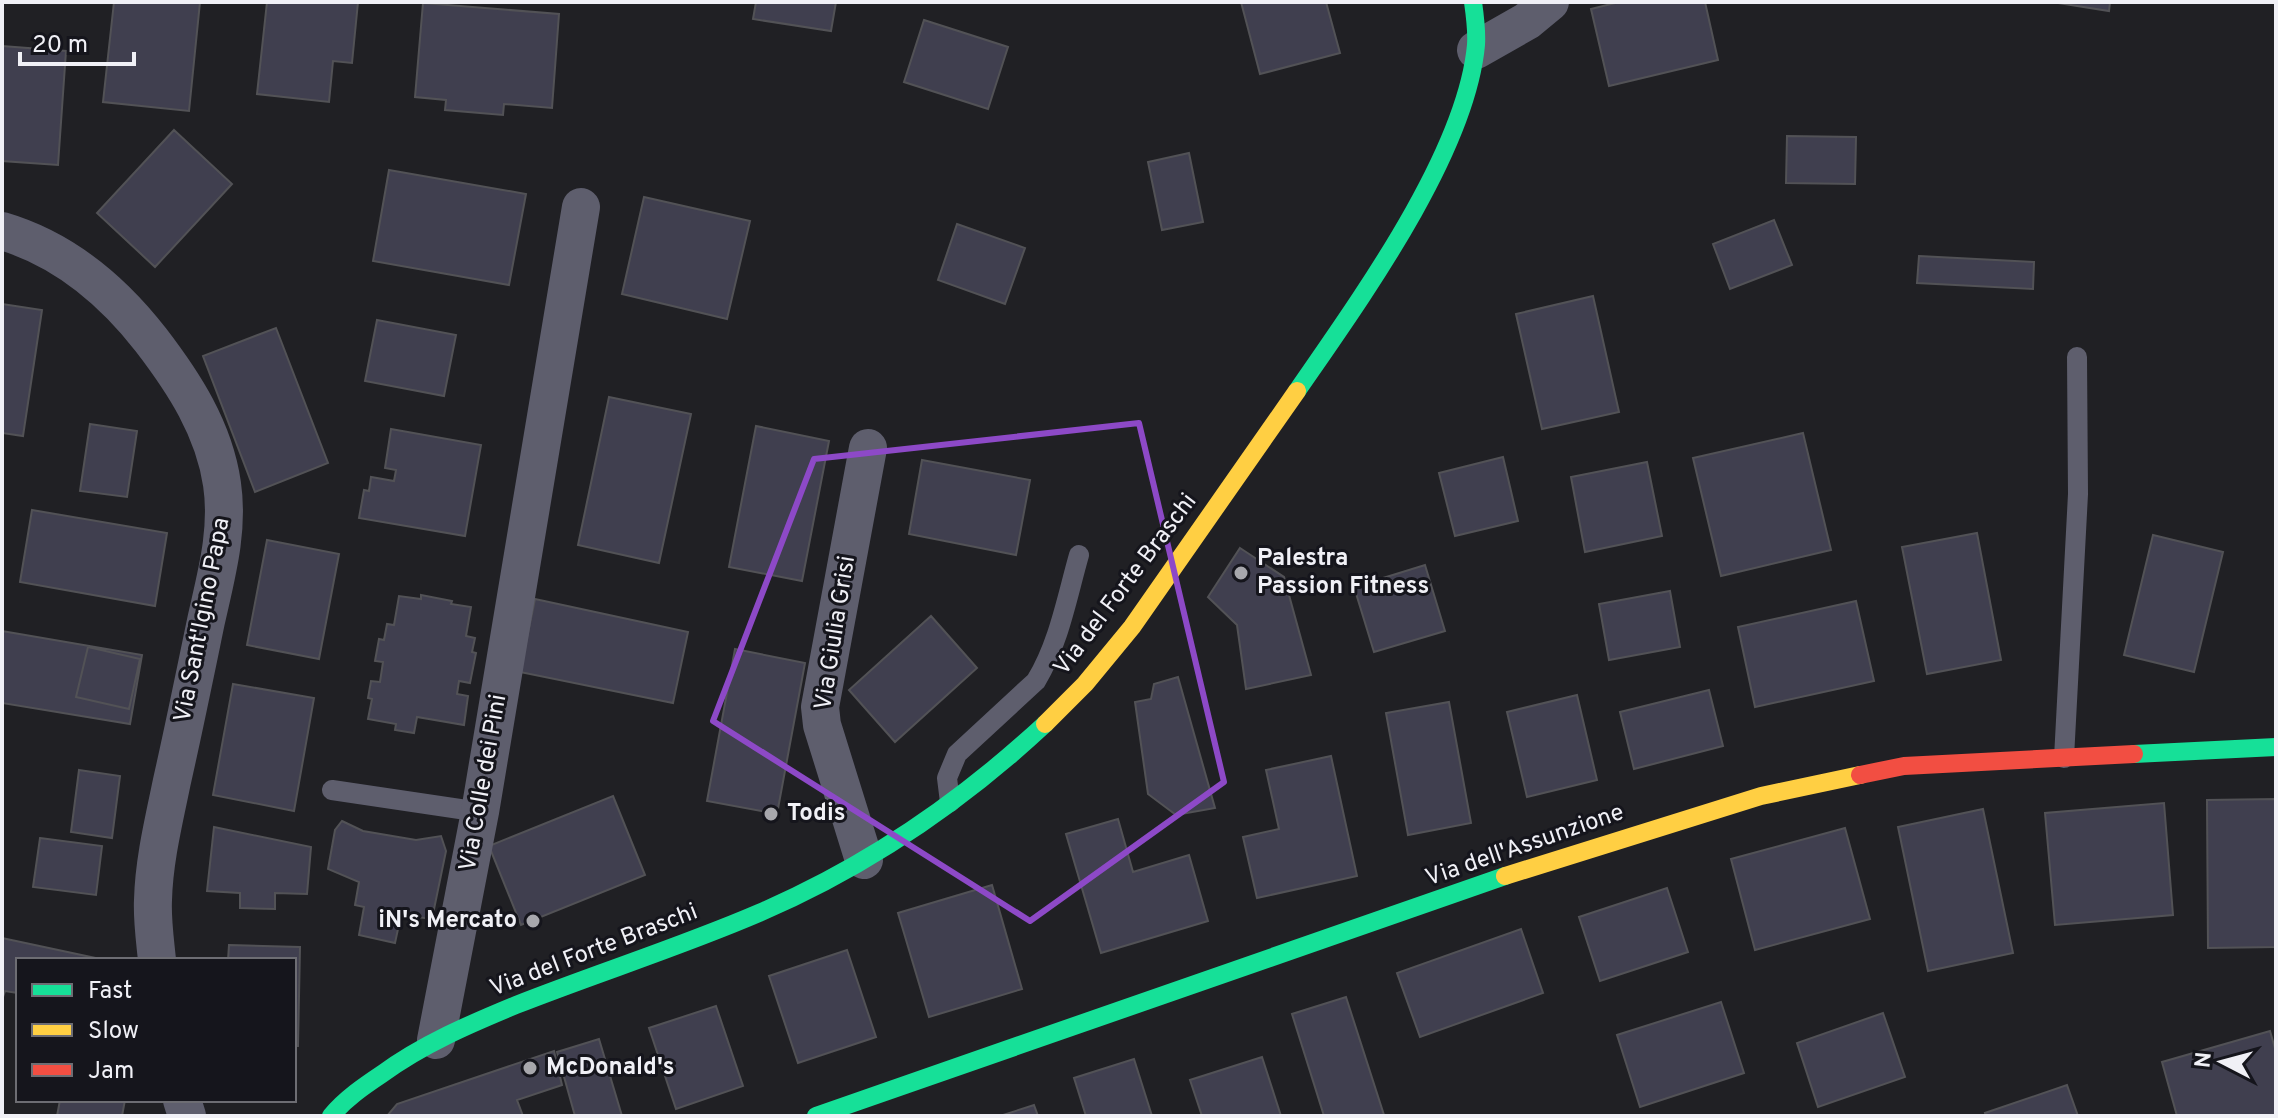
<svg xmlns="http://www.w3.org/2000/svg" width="2278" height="1118" viewBox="0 0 2278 1118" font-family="Overpass,sans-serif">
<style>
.building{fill:#403f4f;stroke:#525256;stroke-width:2}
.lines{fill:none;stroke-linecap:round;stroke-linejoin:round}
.lane{stroke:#5e5e6d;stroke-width:20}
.street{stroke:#5e5e6d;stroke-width:38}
.fast{stroke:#16e098;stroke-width:18}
.slow{stroke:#ffcf43;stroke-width:18}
.jam{stroke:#f24e42;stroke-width:18}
.marked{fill:none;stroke:#8d49c7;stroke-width:6;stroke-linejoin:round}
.poi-dot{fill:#a7a7ac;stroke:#15151c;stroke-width:3}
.labels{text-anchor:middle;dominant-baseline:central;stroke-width:6;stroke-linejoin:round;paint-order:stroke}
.poi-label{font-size:24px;font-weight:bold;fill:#f0f0f6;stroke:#15151c;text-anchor:start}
.street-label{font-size:24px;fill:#f0f0f6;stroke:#15151c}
</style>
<rect width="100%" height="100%" fill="#202024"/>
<path class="building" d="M 114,2 L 200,2 L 189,111 L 103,102 Z
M 267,2 L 358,2 L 352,63 L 333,61 L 329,102 L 257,94 Z
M 756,2 L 836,2 L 831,31 L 753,19 Z
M 1241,2 L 1326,2 L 1340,53 L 1260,74 Z
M 1619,2 L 1705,2 L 1718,60 L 1609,86 L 1591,9 Z
M 2052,2 L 2110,2 L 2109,11 Z
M 423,3 L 559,14 L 552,108 L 504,104 L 503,115 L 445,110 L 446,100 L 415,97 Z
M 924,20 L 1008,47 L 988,109 L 904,82 Z
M 2,46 L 66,51 L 58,165 L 2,161 Z
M 174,130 L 232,184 L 155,267 L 97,213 Z
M 1787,136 L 1856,137 L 1855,184 L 1786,183 Z
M 1189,153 L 1203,222 L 1162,230 L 1148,162 Z
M 389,170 L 526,194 L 509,285 L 373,261 Z
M 644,197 L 750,221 L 727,319 L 622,294 Z
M 1774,220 L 1792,265 L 1730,289 L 1713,244 Z
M 957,224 L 1025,248 L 1005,304 L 938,280 Z
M 1919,256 L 2034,262 L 2033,289 L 1917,283 Z
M 1593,296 L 1619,412 L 1542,429 L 1516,314 Z
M 2,304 L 42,310 L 23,436 L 2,433 Z
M 377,320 L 456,335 L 444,396 L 365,381 Z
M 276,328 L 328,463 L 255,492 L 203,356 Z
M 609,397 L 691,414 L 659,563 L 578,545 Z
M 90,424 L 137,431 L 127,497 L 80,491 Z
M 756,426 L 829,441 L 802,581 L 729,567 Z
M 391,429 L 481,445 L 465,536 L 359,518 L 364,490 L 369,491 L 371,477 L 394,481 L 396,470 L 385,468 Z
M 1803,433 L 1831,550 L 1721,576 L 1693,458 Z
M 1503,457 L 1518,521 L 1455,536 L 1439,473 Z
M 922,460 L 1030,480 L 1016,555 L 909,534 Z
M 1647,462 L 1662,536 L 1585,552 L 1571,477 Z
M 32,510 L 167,533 L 155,606 L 20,582 Z
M 1977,533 L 2001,660 L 1927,674 L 1902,547 Z
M 2153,535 L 2223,552 L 2194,672 L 2124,655 Z
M 267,540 L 339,554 L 319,659 L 247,645 Z
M 1240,548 L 1284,577 L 1311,675 L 1246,689 L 1237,625 L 1208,597 Z
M 1425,565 L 1445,631 L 1374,652 L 1354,587 Z
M 1670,591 L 1680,647 L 1609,660 L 1599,604 Z
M 421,595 L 452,601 L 451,604 L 471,607 L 466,636 L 475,638 L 472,652 L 476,653 L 470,683 L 459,681 L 457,694 L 468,696 L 464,725 L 417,717 L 414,733 L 395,730 L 396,724 L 368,719 L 372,699 L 368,698 L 371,681 L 380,682 L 383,662 L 375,661 L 379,639 L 384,640 L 387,624 L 394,625 L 399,596 L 421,599 Z
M 535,599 L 688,632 L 673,703 L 520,672 Z
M 1856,601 L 1874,681 L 1755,707 L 1738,627 Z
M 931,616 L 977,668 L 895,742 L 849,690 Z
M 2,631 L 142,655 L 130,724 L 2,703 Z
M 88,647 L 140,659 L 129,709 L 76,697 Z
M 735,649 L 805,663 L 777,814 L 707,801 Z
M 1178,677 L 1215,808 L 1176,815 L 1148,794 L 1135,702 L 1151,699 L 1154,684 Z
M 233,684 L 314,698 L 294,811 L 213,795 Z
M 1709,690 L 1723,746 L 1634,769 L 1620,712 Z
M 1577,695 L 1597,780 L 1527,797 L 1507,712 Z
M 1449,702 L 1471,823 L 1408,835 L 1386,713 Z
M 1331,756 L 1357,876 L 1257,898 L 1243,837 L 1279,829 L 1266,770 Z
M 79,770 L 120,776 L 112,838 L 71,832 Z
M 613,796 L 645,875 L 521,925 L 489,846 Z
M 2276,799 L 2276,947 L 2208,948 L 2207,800 Z
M 2164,803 L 2173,915 L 2055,925 L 2045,813 Z
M 1983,809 L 2013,953 L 1928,971 L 1898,827 Z
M 1118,819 L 1133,872 L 1189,855 L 1208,921 L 1101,953 L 1066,834 Z
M 342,821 L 363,831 L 416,840 L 441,836 L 446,851 L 432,919 L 401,915 L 395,943 L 359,935 L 364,907 L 355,905 L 359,882 L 328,869 L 335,830 Z
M 214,827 L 311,847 L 307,894 L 275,893 L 275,909 L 240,908 L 240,893 L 207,891 Z
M 1845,828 L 1870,919 L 1755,950 L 1731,859 Z
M 40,838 L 102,846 L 96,895 L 33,887 Z
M 992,885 L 1022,989 L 929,1017 L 898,913 Z
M 1667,888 L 1688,952 L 1600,981 L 1579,917 Z
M 1521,929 L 1543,993 L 1420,1037 L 1397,973 Z
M 2,938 L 105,960 L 18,960 L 18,993 L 5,991 L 2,1000 Z
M 229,945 L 300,947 L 298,1046 L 294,1046 L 294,960 L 228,960 Z
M 847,950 L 876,1037 L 798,1063 L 769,976 Z
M 1346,997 L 1384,1115 L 1380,1116 L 1324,1116 L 1292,1014 Z
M 1721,1002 L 1744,1073 L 1640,1107 L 1617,1035 Z
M 716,1006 L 743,1086 L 676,1109 L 649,1028 Z
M 1883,1013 L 1905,1077 L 1818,1107 L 1797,1043 Z
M 2270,1031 L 2276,1052 L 2276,1116 L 2177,1116 L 2162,1062 Z
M 599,1039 L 622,1116 L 575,1116 L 557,1052 Z
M 554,1051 L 562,1085 L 517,1100 L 523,1116 L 387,1116 L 397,1104 Z
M 1262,1057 L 1281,1116 L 1202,1116 L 1190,1080 Z
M 1134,1059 L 1152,1116 L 1086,1116 L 1074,1078 Z
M 2067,1085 L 2078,1116 L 1986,1116 L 1985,1113 Z
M 60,1100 L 125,1100 L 122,1116 L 57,1116 Z
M 1034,1105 L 1038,1116 L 1000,1116 Z"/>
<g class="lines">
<path class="lane" d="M 2064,758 L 2078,494 L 2077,357
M 332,790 L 480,812
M 950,802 L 947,778 L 957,754 L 1036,681 C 1059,643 1067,597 1079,555"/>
<path class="street" d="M 1476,50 L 1527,21 L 1550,2
M 2,231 C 63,249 112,290 151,340 C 184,383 214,429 222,484 C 229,531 216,576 206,621 C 195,674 184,728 172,781 C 164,820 154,860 153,900 C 152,920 155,940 157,960
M 864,860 L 822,725 L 820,707 L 868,448
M 436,1040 L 480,812 L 581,207
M 182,1100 L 187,1116"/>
<path class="fast" d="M 1297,391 C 1359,301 1466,154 1476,45 C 1477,31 1475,16 1473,2
M 2134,754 L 2276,747
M 331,1116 C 345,1099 364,1086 382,1074 C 423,1044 470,1024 516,1005 C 597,973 680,947 759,913 C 866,867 960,803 1045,724
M 816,1116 L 1505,876"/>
<path class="slow" d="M 1045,724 L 1085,684 L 1132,627 L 1297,391
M 1505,876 L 1761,796 L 1860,775"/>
<path class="jam" d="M 1860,775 L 1904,766 L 2134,754"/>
</g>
<path class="marked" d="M 1139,423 L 1224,782 L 1030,921 L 713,721 L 814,459 Z"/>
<g class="poi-dot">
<circle cx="1241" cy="573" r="8"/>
<circle cx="771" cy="814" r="8"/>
<circle cx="533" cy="921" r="8"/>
<circle cx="530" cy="1068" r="8"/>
</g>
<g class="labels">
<g class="poi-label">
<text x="1257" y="559">Palestra<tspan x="1257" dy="28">Passion Fitness</tspan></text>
<text x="787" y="814">Todis</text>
<text x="517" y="921" text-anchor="end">iN's Mercato</text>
<text x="546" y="1068">McDonald's</text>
</g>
<g class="street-label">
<text transform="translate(1126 585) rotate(-53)">Via del Forte Braschi</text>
<text transform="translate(203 620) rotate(-79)">Via Sant'Igino Papa</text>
<text transform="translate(836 633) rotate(-81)">Via Giulia Grisi</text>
<text transform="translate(484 783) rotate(-80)">Via Colle dei Pini</text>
<text transform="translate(1525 846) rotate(-19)">Via dell'Assunzione</text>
<text transform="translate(594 951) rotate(-21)">Via del Forte Braschi</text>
</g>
</g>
<rect width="2278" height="1118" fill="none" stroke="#f0f0f6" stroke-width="8"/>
<rect x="16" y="958" width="280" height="144" fill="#15151c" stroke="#6d6d73" stroke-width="2"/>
<rect x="32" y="984" width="40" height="12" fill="#16e098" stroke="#6d6d73" stroke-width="2"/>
<text x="88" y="998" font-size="24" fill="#f0f0f6">Fast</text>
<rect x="32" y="1024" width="40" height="12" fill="#ffcf43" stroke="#6d6d73" stroke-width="2"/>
<text x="88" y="1038" font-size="24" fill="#f0f0f6">Slow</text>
<rect x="32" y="1064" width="40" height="12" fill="#f24e42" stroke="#6d6d73" stroke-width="2"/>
<text x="88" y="1078" font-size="24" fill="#f0f0f6">Jam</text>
<g transform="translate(2222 1062) rotate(276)" stroke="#15151c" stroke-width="6" paint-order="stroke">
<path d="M0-6L14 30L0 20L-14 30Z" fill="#f0f0f6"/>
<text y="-12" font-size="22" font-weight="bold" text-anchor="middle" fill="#f0f0f6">N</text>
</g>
<path d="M20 52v12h114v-12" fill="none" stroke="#f0f0f6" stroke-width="4"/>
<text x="32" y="52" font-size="24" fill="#f0f0f6" stroke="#15151c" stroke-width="6" paint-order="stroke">20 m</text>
</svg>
